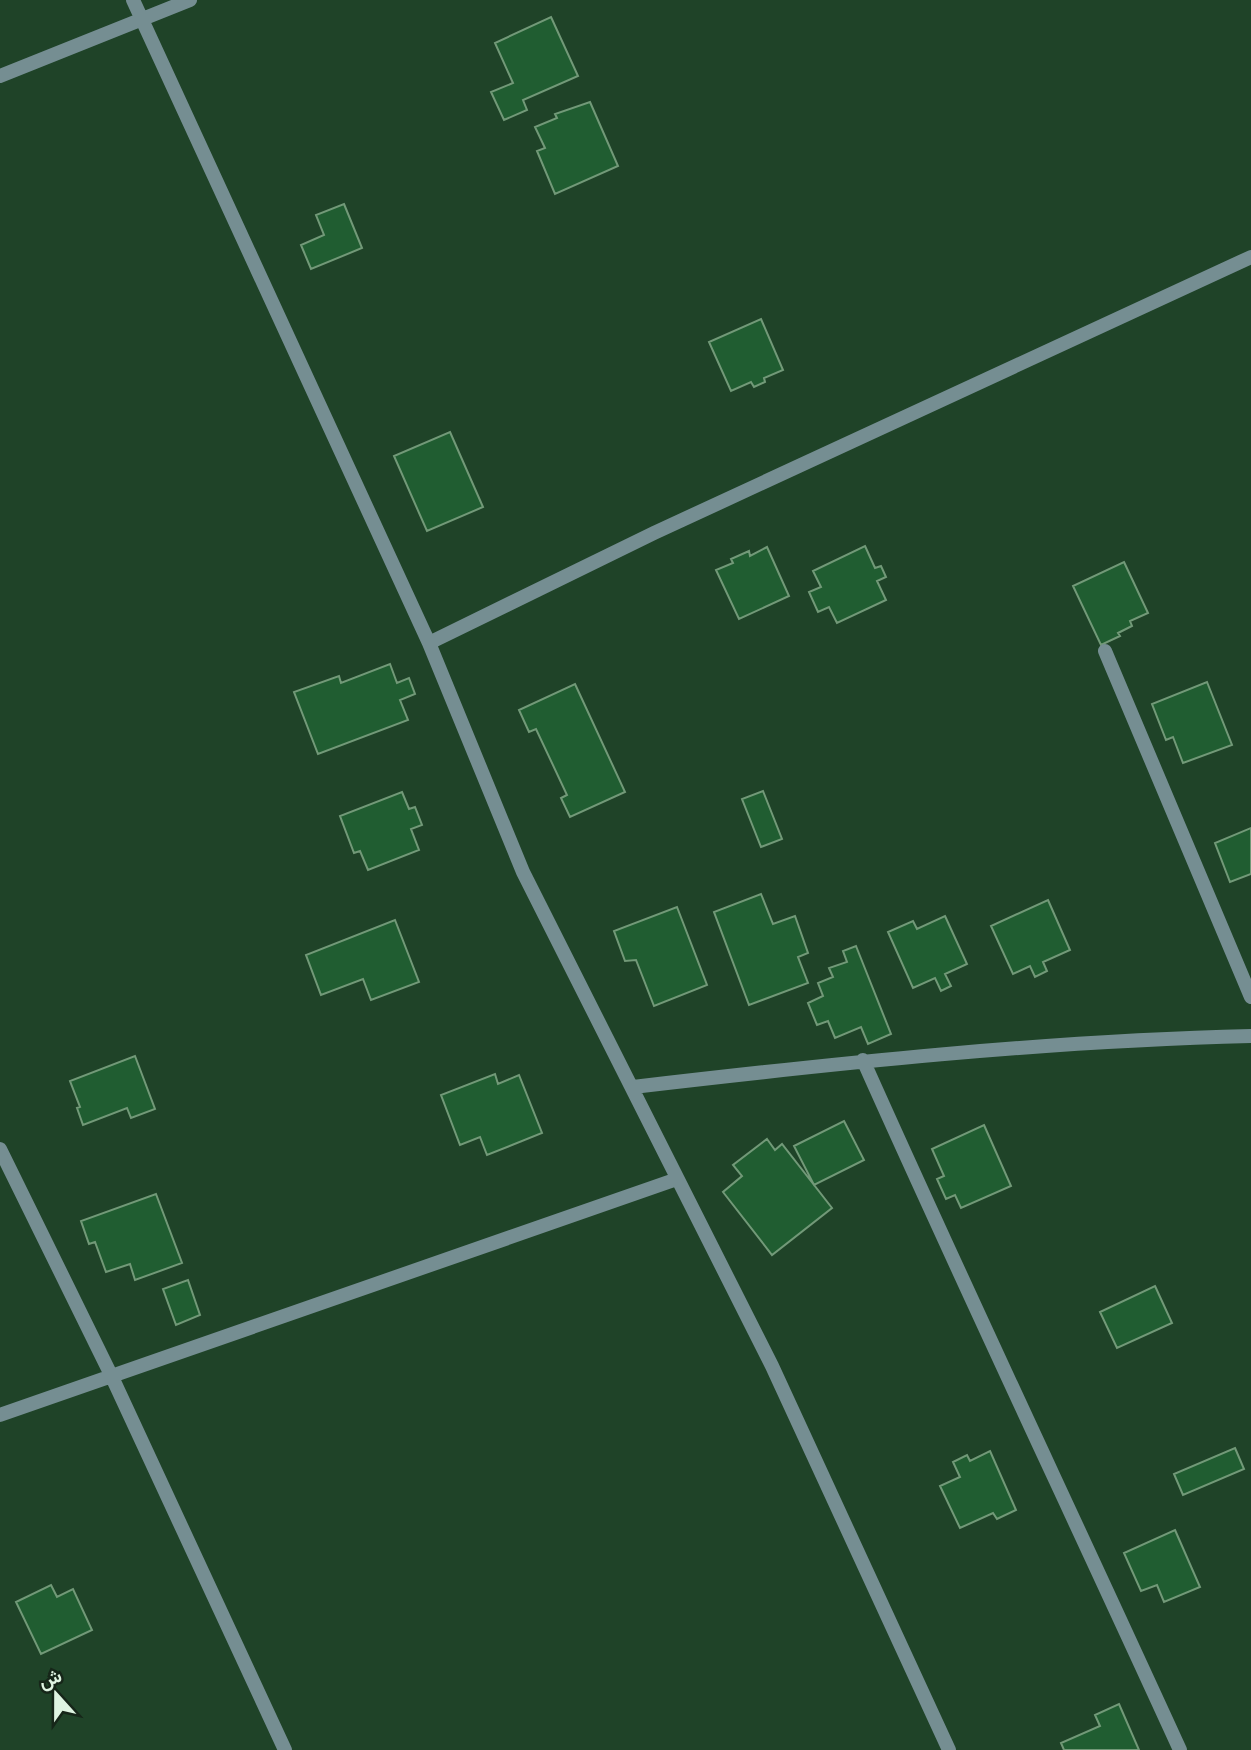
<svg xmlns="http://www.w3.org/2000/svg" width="1251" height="1750" viewBox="0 0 1251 1750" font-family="Literata,Vazirmatn,serif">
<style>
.building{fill:#205d31;stroke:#729978;stroke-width:2}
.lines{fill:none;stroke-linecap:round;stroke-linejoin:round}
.street{stroke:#758e92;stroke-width:14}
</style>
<rect width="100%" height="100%" fill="#1f4328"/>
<path class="building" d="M 551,17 L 578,76 L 523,100 L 527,110 L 504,120 L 491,92 L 513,83 L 495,43 Z
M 590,102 L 618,166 L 555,194 L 537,151 L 545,148 L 535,127 L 557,118 L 555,114 Z
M 344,204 L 362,248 L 311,269 L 301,245 L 324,235 L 316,215 Z
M 761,319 L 783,370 L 764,378 L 765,382 L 754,387 L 751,382 L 731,391 L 709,342 Z
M 450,432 L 483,507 L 427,531 L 394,456 Z
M 865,546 L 875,568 L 881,566 L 886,577 L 877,581 L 886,600 L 837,623 L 829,607 L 818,612 L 809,592 L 821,587 L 813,571 Z
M 767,547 L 789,596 L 739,619 L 716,570 L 733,563 L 731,559 L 749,551 L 750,556 Z
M 1124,562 L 1148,613 L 1130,621 L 1132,626 L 1118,633 L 1120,636 L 1101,645 L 1073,586 Z
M 390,664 L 397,683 L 409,678 L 415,694 L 400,700 L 408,720 L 318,754 L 294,692 L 339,676 L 341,683 Z
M 1207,682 L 1232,745 L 1183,763 L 1173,737 L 1166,740 L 1152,704 Z
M 575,684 L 625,792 L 570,817 L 561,798 L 567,795 L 536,729 L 529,732 L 519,710 Z
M 763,791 L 782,839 L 761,847 L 742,799 Z
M 402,792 L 409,809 L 415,807 L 422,825 L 411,829 L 419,850 L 368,870 L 360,851 L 354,853 L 340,816 Z
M 1251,828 L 1251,874 L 1230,882 L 1215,843 Z
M 761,894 L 773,924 L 795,916 L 808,953 L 798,957 L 808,983 L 749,1005 L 714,912 Z
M 1048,900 L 1070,950 L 1043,962 L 1047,971 L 1035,977 L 1030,966 L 1013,974 L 991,926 Z
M 677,907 L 707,985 L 654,1006 L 636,960 L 625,961 L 614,931 Z
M 945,916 L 967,964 L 945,974 L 951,986 L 941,991 L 935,978 L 913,988 L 888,932 L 913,921 L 917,929 Z
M 395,920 L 419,982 L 371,1000 L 363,979 L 321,995 L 306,955 Z
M 856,946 L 891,1034 L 868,1044 L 861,1027 L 835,1038 L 828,1021 L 817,1025 L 808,1003 L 823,996 L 818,983 L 833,977 L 829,968 L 847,962 L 843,951 Z
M 135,1056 L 155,1109 L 131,1118 L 127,1108 L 83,1125 L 77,1108 L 80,1107 L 70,1081 Z
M 495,1074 L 498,1084 L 519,1075 L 542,1133 L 487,1155 L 480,1137 L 460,1145 L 441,1095 Z
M 844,1121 L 864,1160 L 814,1185 L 794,1146 Z
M 984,1125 L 1011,1186 L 961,1208 L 955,1195 L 946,1199 L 937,1179 L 944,1176 L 932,1149 Z
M 767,1139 L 775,1150 L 782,1144 L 832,1208 L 772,1255 L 723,1192 L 742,1176 L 733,1165 Z
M 156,1194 L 182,1263 L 135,1280 L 130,1264 L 106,1272 L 95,1242 L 89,1244 L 81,1221 Z
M 188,1280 L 200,1315 L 176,1325 L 163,1289 Z
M 1155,1286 L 1172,1323 L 1117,1348 L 1100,1312 Z
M 1235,1448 L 1244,1469 L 1183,1495 L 1174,1474 Z
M 990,1451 L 1016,1510 L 997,1519 L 993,1513 L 960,1528 L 940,1486 L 960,1477 L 953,1462 L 967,1455 L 970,1461 Z
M 1175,1530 L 1200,1587 L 1164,1602 L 1157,1585 L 1141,1591 L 1124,1553 Z
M 51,1585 L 57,1597 L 73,1589 L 92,1630 L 41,1654 L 16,1602 Z
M 1119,1704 L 1139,1750 L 1064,1750 L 1061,1743 L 1100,1726 L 1095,1715 Z"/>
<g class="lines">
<path class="street" d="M 133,0 L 429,643 L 523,872 L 772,1366 L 949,1750
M 0,76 L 190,0
M 429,643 L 654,533 L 1251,257
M 1105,651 L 1251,997
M 863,1060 C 966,1291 1075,1520 1180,1750
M 633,1087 C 838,1063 1044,1041 1251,1036
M 0,1149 L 112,1377 L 285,1750
M 0,1415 L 677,1179"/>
</g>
<g transform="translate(56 1694) rotate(339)" stroke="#162619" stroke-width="5" paint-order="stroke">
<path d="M0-5L12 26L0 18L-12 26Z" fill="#dff4e2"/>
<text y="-10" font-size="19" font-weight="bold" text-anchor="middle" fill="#dff4e2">ش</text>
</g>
</svg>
